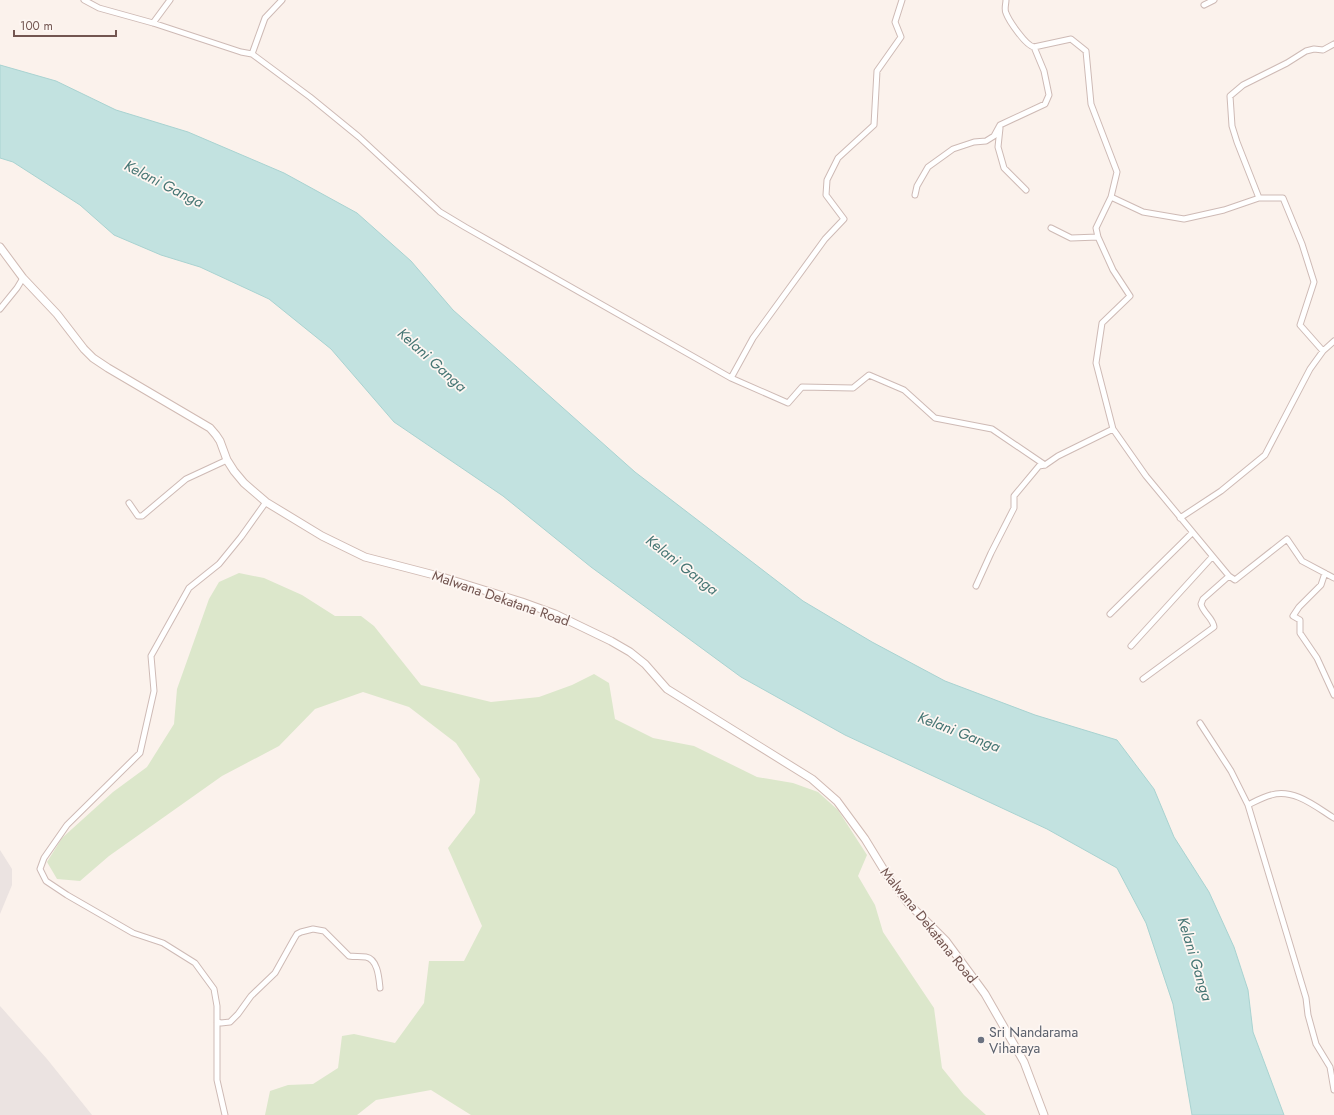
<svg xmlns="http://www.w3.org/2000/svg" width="1334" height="1115" viewBox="0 0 1334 1115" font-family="Jost,sans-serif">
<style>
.industrial{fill:#ebe3e1}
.green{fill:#dce7cb}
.water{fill:#c2e2e0;stroke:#a9d3d1}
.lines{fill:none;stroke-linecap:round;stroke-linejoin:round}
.street-casing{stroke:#cebab5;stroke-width:7}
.secondary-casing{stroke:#d0bab3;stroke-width:9}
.street{stroke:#fff;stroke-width:5}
.secondary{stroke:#fff;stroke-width:7}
.worship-dot{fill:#6b7280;stroke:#fdf6f2;stroke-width:1.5}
.labels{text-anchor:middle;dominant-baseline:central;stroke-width:3.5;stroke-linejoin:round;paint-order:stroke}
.street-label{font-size:14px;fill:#735651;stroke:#fdf6f2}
.worship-label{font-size:14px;fill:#5b616d;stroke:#fdf6f2;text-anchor:start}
.water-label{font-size:15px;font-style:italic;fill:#467674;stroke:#fdf6f2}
</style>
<rect width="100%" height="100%" fill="#fbf2ec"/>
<path class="industrial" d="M 0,850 L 12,869 L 12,885 L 0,914 Z
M 0,1006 L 47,1059 L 92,1115 L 0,1115 Z"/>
<path class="green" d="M 239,573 L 264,578 L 302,595 L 335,616 L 361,616 L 374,626 L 421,685 L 491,702 L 539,697 L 572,685 L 594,674 L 609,683 L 615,719 L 653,738 L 694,746 L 757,777 L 793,783 L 818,792 L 838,810 L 867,855 L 858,876 L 875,905 L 883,932 L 934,1008 L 942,1068 L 964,1095 L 986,1115 L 471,1115 L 431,1090 L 376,1100 L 357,1115 L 265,1115 L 270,1091 L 288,1085 L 313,1084 L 338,1068 L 342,1036 L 354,1034 L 395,1043 L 424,1003 L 429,961 L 464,961 L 482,926 L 448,848 L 475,813 L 480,779 L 456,743 L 409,707 L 363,692 L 315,709 L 279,746 L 222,776 L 109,856 L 80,881 L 57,879 L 47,862 L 62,838 L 113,792 L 147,767 L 174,724 L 177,689 L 209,599 L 219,582 Z"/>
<path class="water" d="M 0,65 L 56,81 L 116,110 L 188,132 L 284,173 L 357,213 L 411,261 L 453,310 L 635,472 L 803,601 L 872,642 L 945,681 L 1035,715 L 1117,740 L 1154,789 L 1174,837 L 1209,892 L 1234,947 L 1248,990 L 1253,1032 L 1284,1115 L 1192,1115 L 1173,1004 L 1146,923 L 1117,868 L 1047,829 L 845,735 L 741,677 L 591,567 L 503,496 L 394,422 L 331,349 L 269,299 L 200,267 L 161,255 L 114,235 L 80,205 L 13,162 L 0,158 Z"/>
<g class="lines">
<g class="street-casing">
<path id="street" d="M 84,0 L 99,8 L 153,23 L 241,52 L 252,54 L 265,18 L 282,0
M 1006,0 C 1006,4 1004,9 1006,13 C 1009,21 1026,46 1034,47 L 1071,39 L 1086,51 L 1091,104 L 1117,172 L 1111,197 L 1096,228 L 1098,237 L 1113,270 L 1130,296 L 1102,323 L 1096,363 L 1113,429 L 1146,476 L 1229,576 L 1203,599 L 1201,604 C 1203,613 1213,618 1214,627 L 1143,679
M 1204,5 L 1214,0
M 153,23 L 170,0
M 252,54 L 310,97 L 359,137 L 440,212 L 465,227 L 731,378 L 788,403 L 802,387 L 853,388 L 869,375 L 904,390 L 935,418 L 992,429 L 1045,465
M 1000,128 L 998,147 L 1004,168 L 1026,190
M 915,195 L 917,186 L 928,167 L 953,149 L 974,142 L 986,141 L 994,136 L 1000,125 L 1045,104 L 1049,95 L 1044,71 L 1034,47
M 1111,197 L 1143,212 L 1184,219 L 1224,210 L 1259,198
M 1051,228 L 1071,238 L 1098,237
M 0,309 L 17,288 L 23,278
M 1323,351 L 1300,325 L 1314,282 L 1302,244 L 1283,198 L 1259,198 L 1237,142 L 1232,126 L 1230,96 L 1243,85 L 1287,63 L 1306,51 L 1314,49 L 1323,50 L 1334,44
M 731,378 L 753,338 L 825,239 L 844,219 L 826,195 L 827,180 L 838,158 L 874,125 L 877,71 L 901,37 L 895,22 L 902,0
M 129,503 L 138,516 L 142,516 L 186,479 L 227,460
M 1180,518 L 1221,491 L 1265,455 L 1310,369 L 1323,351 L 1334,341
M 1325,573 L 1321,585 L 1299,607 L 1293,616 L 1300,620 L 1300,633 L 1317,658 L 1334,695
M 1229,576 L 1235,580 L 1287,539 L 1302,561 L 1334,578
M 976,586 L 991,553 L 1014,508 L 1014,496 L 1039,466 L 1045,465 L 1058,456 L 1113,429
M 1110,614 L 1192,533
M 1131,646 L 1212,557
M 1200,723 L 1231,771 L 1248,805 L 1306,998 L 1308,1015 L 1316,1044 L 1330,1067 L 1334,1090
M 1248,805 C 1256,801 1263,797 1271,795 C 1294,788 1316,807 1334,818
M 217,1022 L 221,1023 L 230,1022 L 238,1014 L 251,996 L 275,973 L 294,939 L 297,934 L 301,932 L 313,929 L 324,931 L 349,956 C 355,957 360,956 366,957 C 378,959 379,979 380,988
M 225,1115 L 217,1080 L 217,1006 L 214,989 L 195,963 L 163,943 L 133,933 L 67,895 L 46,881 L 40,869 L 44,858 L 67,825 L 140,753 L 154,691 L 151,656 L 189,588 L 219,564 L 241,537 L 266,502"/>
</g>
<g class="secondary-casing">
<path id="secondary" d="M 0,247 L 23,278 L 57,314 L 84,349 L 93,358 L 108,368 L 210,428 L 216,435 L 220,441 L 227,460 L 234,471 L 244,483 L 266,502 L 322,536 L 365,557 L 442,577 L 522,602 L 555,614 L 611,641 L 630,652 L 645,664 L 667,689 L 812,779 L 837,801 L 865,839 L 887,875 L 908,903 L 946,941 L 985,994 L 1024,1062 L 1044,1115"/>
</g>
<use href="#street" class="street"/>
<use href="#secondary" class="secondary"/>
</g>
<circle class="worship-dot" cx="981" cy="1040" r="4"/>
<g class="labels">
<g class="street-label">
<text transform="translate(501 598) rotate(19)">Malwana Dekatana Road</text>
<text transform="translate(929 925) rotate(51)">Malwana Dekatana Road</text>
</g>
<g class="worship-label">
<text x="989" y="1032">Sri Nandarama<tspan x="989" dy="16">Viharaya</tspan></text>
</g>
<g class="water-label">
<text transform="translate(164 184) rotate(27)">Kelani Ganga</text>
<text transform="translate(432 360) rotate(42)">Kelani Ganga</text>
<text transform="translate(682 565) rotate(38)">Kelani Ganga</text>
<text transform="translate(959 732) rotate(21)">Kelani Ganga</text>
<text transform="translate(1195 959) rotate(73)">Kelani Ganga</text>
</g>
</g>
<path d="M14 30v6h102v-6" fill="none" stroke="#735651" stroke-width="2"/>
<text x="20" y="30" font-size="12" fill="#735651" stroke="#fdf6f2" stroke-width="3" paint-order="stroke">100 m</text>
</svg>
